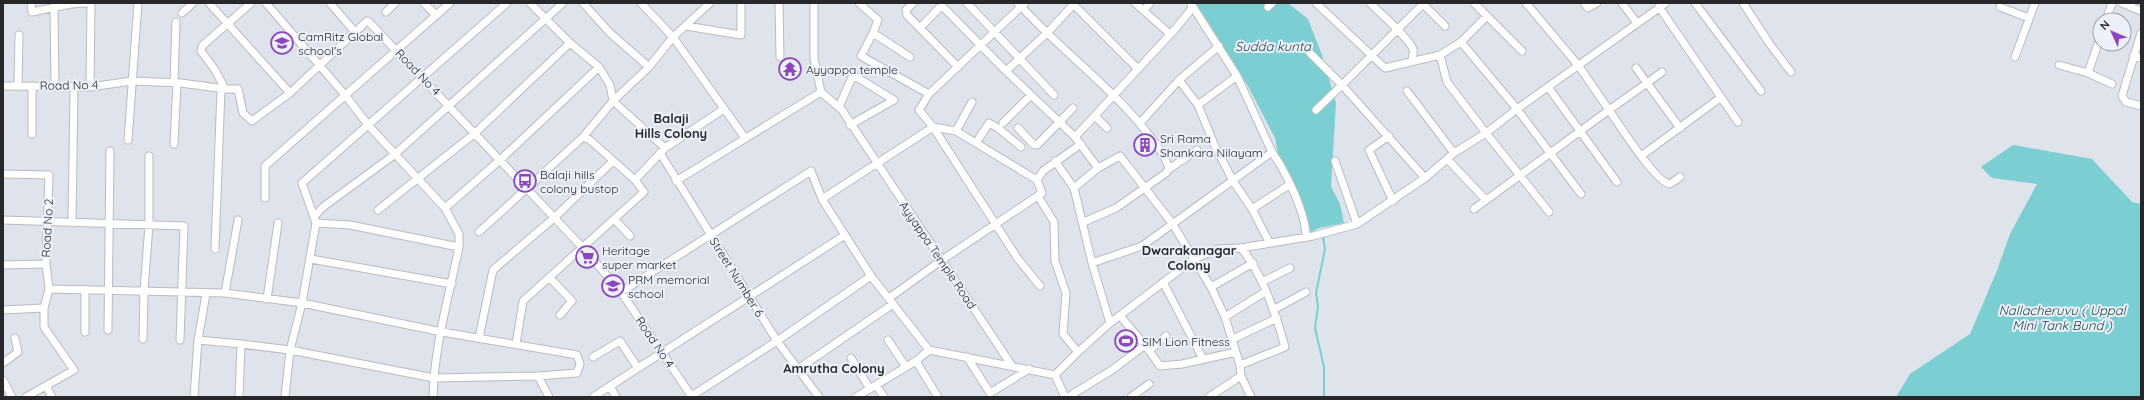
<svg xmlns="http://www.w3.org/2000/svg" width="2144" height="400" viewBox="0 0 2144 400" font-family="Quicksand,sans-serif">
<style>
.water{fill:#7bcfd3}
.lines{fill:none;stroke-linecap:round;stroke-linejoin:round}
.stream{stroke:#7bcfd3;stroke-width:2}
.minor-casing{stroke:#b7bbc3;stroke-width:9}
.minor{stroke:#fff;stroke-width:7}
.labels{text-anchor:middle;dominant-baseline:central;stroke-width:4;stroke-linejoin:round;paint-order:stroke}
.poi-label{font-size:12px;fill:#26282b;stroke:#ecf1f9;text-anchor:start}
.street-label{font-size:12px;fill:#26282b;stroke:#ecf1f9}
.water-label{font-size:13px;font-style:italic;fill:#1e4648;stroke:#ecf1f9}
.neighbourhood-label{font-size:13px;font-weight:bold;fill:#272a30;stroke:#ecf1f9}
</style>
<rect width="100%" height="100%" fill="#dfe4ec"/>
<path class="water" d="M 1196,3 L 1288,3 L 1308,19 L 1322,55 L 1336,103 L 1331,186 L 1340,204 L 1344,223 L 1319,228 L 1311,232 L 1300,201 L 1279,159 L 1275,138 L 1248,86 Z
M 2013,145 L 2092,159 L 2132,202 L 2141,204 L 2141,397 L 1896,397 L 1910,374 L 1970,334 L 1996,273 L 2010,234 L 2037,184 L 1992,178 L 1981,167 Z"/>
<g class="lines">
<path class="stream" d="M 1196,3 L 1203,15
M 1323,236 L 1325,249 L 1316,293 L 1318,306 L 1315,328 L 1324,367 L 1324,397"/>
<g class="minor-casing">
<path id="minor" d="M 31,3 L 32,12 L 71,4 L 86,3
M 209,3 L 290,93
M 266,3 L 345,95 L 369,126 L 445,208
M 330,3 L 355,32
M 424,3 L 436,15
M 530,3 L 570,43 L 599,67 L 610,85 L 613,101 L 665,148
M 583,3 L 610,33 L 649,67
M 641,3 L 673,37 L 745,138
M 779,3 L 780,57
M 814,3 L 814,59 L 821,92
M 859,3 L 878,20 L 873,33 L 861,56 L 929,94
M 913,3 L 906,10 L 907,15 L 958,67
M 967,3 L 1054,95
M 1018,3 C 1059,49 1111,86 1149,135 C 1157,146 1166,156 1169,169 L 1166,173 L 1116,208 L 1084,222
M 1072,3 L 1137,68
M 1135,3 L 1170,34
M 1316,3 L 1385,68 L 1440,55 L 1461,42 L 1487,16
M 1370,3 C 1379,12 1409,38 1413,49 C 1414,52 1412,58 1412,61
M 1422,3 L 1423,4 L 1342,85 L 1425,178
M 1424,3 L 1423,4 L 1445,26
M 1474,3 L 1522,51
M 1584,3 L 1588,8 L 1597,3
M 1622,3 L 1637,23
M 1695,3 L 1761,91
M 1743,3 L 1769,43 L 1791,72
M 2122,3 L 2141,11
M 54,7 L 55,85
M 1268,7 L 1272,3
M 1659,7 L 1738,122
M 2000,7 L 2029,18
M 1144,10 L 1150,3
M 386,12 L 395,3
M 182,13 L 193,3
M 2106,20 L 2112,3
M 686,26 L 741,35 L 741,3
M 920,28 L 939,8 L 943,7 L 1006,71 L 1075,137 L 1098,168
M 873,33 L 910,57
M 2141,33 L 2122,96 L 2126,102 L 2141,106
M 2100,38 L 2088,73 L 2112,84
M 1461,42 L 1517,109 L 1581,194
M 1309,52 L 1342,85 L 1316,110
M 1440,55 L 1447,82 L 1486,133 L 1549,212
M 2133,56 L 2141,58
M 2015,57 L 2035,3
M 2059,65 L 2088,73
M 1636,68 L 1647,83 L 1662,72
M 1006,71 L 1048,32 L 1073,5
M 1179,80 L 1198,105 L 1214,144 L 1233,181 L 1252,209 L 1269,242
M 174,82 L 176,22
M 3,86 L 90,87 L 132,81 L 181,83 L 225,89 L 238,89 L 243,113 L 252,121 L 290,93 L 367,21 L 369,22 L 583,248 L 621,292 L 692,397
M 18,86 L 19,35
M 90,87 L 91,3
M 1548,87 L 1617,182
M 225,89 L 215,70 L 201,51 L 202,46 L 251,3
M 1407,91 L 1454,153
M 821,92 L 842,110 L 1012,366
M 1198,105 L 1237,76
M 839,107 L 853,75 L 894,100 L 850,125
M 1095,116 L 1107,128
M 1003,123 L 1031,95
M 1140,123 L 1179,80 L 1219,46
M 933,127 L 1018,259 L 1040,286
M 933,127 L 956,131 L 1037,180
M 1018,128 L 1033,144 L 1037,145 L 1073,108
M 1680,128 L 1647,83 L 1609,110 C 1618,123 1657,184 1670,184 L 1680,177
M 956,131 L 972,102
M 32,134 L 32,86
M 1389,136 L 1369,150 L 1393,201
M 1075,137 L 1177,27 L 1193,7 L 1191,4
M 128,140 L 138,3
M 976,143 L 989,123 L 998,128 L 1021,147
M 174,144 L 177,83
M 1272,152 C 1286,172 1306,213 1306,237
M 660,153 L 777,341 L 819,397
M 1641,156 L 1720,98
M 1447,159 L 1486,200
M 1055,161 L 1074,188 L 1092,263 L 1110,323
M 1335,161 L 1357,224
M 1169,169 L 1197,150
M 3,174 L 49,175 L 46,264 L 49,289 L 44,308 L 44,327 L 74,370 L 26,397
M 635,180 L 665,148 L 724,109
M 676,181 L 821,92
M 1074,188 L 1098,168 L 1120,156 L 1172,223 L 1211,287 L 1225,317 L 1240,365 L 1241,376 L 1251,397
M 1038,196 L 1054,222 L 1055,261 L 1066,293 L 1063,334 L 1078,352
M 265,198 L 265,166 L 450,3
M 822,199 L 933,127 L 919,110 L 929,94 L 1025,3
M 1252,209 L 1289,185
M 1474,209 L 1609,110 L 1578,65 L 1526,3
M 378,210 L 474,134 L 570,43
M 314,217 L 323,207 L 394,155 L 563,3
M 614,219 L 630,236
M 3,220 L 184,226 L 180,340
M 72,223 L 74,87
M 316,223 L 350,225 L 459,247
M 479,232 L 583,137 L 613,101 L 649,67 L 673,37 L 710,3
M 215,249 L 221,89
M 311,259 L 452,284
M 1092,263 L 1142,246 L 1272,152 L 1237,76 L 1193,7
M 3,265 L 46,264
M 549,277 L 572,301 L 560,315
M 1163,282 L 1203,359
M 1262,282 L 1290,268
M 1211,287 L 1253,263
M 49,289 L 225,293 L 302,303 L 442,332 L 577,355 L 580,364 L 577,373 L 538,376 L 434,378 L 290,350 L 241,344
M 621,292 L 811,171 L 822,199 L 871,276
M 225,293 L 238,220
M 206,294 L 198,340 L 241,344 L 239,397
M 889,298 L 942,260 L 1042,193 L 1037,180 L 1043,171 L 1081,144
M 267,299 L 278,223
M 3,310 L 44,308
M 1273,310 L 1306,292
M 1120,316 L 1145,345 L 1160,366 L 1182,364 L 1236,352
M 1225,317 L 1265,292
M 108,330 L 110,151
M 85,332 L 85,289
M 479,338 L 493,270 L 554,218 L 613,161
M 143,339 L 144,290 L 149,225 L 149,156
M 1233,339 L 1277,318
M 888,340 L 906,367
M 516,344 L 523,301 L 644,192 L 635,180 L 590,140 L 583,137
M 1149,351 L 1166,336
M 593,357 L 620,341 L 638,368
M 967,357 L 990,393 L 1029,369
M 851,358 L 870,389
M 916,361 L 938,397
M 3,363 L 18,352 L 15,338
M 1240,365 L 1285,347 C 1276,314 1263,274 1241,248
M 798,369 L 893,304 L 929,350
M 1055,375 L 1078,352 L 1110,323 L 1194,259 L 1218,249 L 1241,248 L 1313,236 L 1357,224 L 1425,178 L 1454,153 L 1486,133 L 1517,109 L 1666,3
M 1055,375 L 1065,397
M 538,376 L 549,397
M 3,380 L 12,397
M 876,385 L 884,397
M 46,386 L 52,397
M 610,386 L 616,397
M 194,397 L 198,340
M 285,397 L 290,350 L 302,303 L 316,223 L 302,183 L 507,3
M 433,397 C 434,347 449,296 459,247 L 459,234 L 445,208 L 500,160 L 599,67
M 593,397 L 845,235
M 690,397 L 777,341 L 871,276 L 893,304
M 856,397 L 916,361 L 929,350 L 1055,375
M 1068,397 L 1112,370 L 1145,345
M 1131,397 L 1149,384
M 1209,397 L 1241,376"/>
</g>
<use href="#minor" class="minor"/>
</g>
<defs>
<g id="school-ring" transform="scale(1.15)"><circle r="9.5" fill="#ecf1f9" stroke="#8b47bb" stroke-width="1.5"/><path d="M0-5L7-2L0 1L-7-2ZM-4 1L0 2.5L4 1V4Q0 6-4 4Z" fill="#8b47bb"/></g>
<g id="temple-ring" transform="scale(1.15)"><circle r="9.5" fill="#ecf1f9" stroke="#8b47bb" stroke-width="1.5"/><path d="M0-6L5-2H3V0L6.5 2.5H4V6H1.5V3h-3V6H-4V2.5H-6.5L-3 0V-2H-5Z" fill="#8b47bb"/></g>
<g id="building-ring" transform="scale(1.15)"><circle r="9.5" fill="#ecf1f9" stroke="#8b47bb" stroke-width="1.5"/><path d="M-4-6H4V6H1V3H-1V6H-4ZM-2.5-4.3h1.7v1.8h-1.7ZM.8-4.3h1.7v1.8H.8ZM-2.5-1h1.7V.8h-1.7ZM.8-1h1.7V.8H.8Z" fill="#8b47bb"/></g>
<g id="bus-ring" transform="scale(1.15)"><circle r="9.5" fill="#ecf1f9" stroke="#8b47bb" stroke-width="1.5"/><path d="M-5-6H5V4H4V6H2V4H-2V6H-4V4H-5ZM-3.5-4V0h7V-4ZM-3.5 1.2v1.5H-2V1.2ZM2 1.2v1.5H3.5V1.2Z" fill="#8b47bb"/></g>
<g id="supermarket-ring" transform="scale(1.15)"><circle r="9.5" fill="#ecf1f9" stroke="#8b47bb" stroke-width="1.5"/><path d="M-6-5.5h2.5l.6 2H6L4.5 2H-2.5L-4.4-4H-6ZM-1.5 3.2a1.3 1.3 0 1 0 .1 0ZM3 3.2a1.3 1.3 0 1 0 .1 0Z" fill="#8b47bb"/></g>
<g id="stadium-ring" transform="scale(1.15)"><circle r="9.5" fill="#ecf1f9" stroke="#8b47bb" stroke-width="1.5"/><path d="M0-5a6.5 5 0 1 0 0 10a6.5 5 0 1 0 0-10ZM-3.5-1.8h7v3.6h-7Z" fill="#8b47bb"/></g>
</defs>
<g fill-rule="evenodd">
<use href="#school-ring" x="282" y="43"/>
<use href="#temple-ring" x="790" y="69"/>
<use href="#building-ring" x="1145" y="145"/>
<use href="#bus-ring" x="525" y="181"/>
<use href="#supermarket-ring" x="587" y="257"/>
<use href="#school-ring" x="613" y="286"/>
<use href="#stadium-ring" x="1126" y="341"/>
</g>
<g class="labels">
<g class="poi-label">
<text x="298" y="36">CamRitz Global<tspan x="298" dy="14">school's</tspan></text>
<text x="806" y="69">Ayyappa temple</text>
<text x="1160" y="138">Sri Rama<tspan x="1160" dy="14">Shankara Nilayam</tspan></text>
<text x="540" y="174">Balaji hills<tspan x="540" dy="14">colony bustop</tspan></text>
<text x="602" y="250">Heritage<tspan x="602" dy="14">super market</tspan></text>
<text x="628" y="279">PRM memorial<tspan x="628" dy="14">school</tspan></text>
<text x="1142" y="341">SIM Lion Fitness</text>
</g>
<g class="street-label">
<text transform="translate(418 72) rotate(46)">Road No 4</text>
<text transform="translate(69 85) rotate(-1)">Road No 4</text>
<text transform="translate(47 228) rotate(-87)">Road No 2</text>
<text transform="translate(938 255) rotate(56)">Ayyappa Temple Road</text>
<text transform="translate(737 277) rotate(58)">Street Number 6</text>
<text transform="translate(655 342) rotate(56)">Road No 4</text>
</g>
<g class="water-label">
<text x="1273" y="46">Sudda kunta</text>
<text x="2062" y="310">Nallacheruvu ( Uppal<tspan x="2062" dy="15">Mini Tank Bund )</tspan></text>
</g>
<g class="neighbourhood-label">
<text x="671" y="118">Balaji<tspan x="671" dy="15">Hills Colony</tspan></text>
<text x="1189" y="250">Dwarakanagar<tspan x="1189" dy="15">Colony</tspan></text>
<text x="834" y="368">Amrutha Colony</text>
</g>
</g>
<rect width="2144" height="400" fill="none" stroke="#26282b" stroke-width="8"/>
<g transform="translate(2112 32) rotate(314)"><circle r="19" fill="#ecf1f9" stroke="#9da1a7"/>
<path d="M0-3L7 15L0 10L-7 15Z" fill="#8b47bb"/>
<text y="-6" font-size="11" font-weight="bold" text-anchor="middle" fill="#26282b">N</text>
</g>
</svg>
